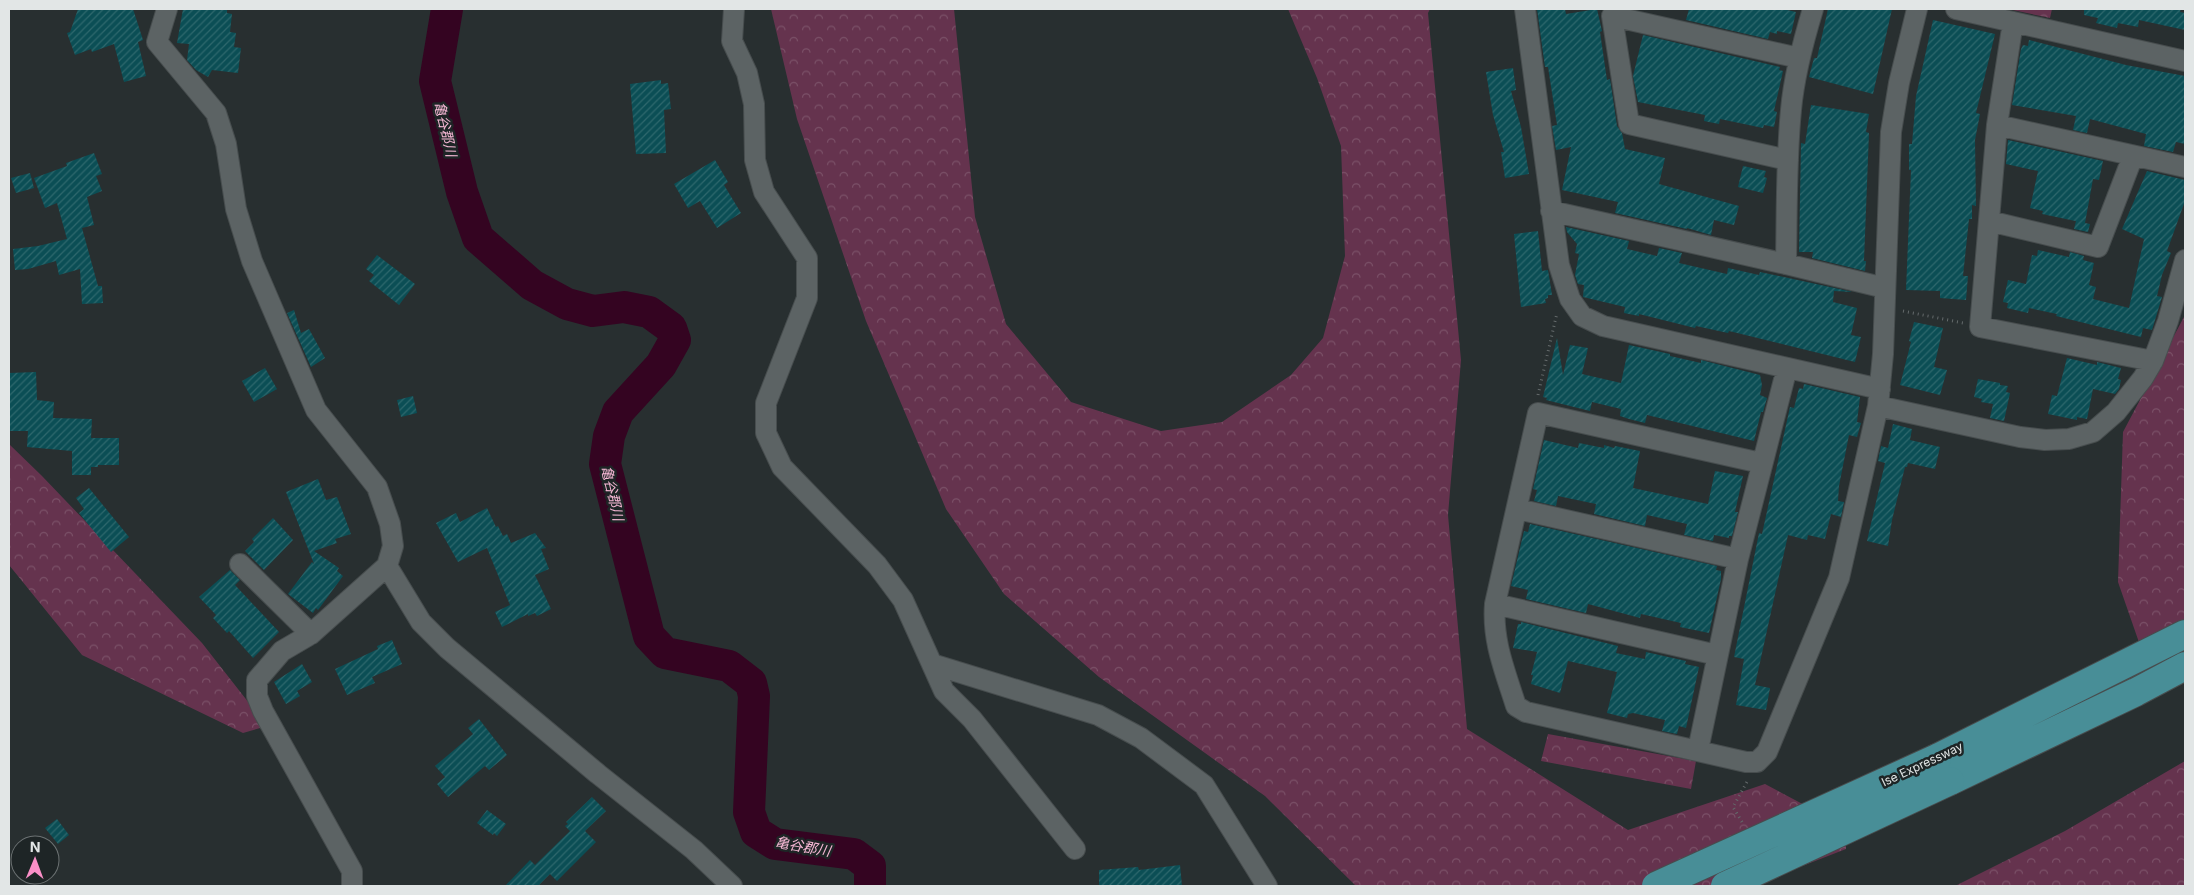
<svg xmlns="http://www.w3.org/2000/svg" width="2194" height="895" viewBox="0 0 2194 895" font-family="Inter,'Noto Sans JP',sans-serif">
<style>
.forest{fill:url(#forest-crowns)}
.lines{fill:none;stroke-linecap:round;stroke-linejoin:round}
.river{stroke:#340421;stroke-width:32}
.building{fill:url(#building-hatch)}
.minor-casing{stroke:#474d4e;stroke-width:22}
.highway-casing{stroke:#474d4e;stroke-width:30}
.path{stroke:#646a6b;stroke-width:3;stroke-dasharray:1 4;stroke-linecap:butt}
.minor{stroke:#5c6364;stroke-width:20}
.highway{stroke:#488e97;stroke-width:28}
.highway-bridge-casing{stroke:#474d4e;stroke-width:30;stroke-linecap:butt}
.highway-bridge{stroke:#488e97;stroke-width:28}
.labels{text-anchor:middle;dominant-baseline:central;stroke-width:5;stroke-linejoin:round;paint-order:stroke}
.street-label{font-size:12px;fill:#e2e6e6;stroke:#1e2526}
.water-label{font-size:14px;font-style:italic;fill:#f5b7d4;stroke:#1e2526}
</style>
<defs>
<pattern id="forest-crowns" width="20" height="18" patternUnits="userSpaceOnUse" patternTransform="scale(1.25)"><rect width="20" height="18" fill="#65334e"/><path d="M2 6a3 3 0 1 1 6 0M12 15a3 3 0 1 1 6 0" fill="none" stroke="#7b5168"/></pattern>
<pattern id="building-hatch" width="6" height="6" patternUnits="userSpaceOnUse" patternTransform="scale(1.25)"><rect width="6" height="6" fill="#0b4e55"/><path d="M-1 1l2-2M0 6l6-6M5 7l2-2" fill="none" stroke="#2e686d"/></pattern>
</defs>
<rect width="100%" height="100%" fill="#282f30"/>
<path class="forest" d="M 771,9 L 954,9 L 975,217 L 1006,324 L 1071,402 L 1161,431 L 1222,422 L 1291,375 L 1323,338 L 1345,256 L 1341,146 L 1317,78 L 1288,9 L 1430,9 L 1428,13 L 1461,360 L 1448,515 L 1467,729 L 1628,830 L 1765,784 L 1846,827 L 1846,849 L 1751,886 L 1356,886 L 1265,796 L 1099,677 L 1004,594 L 946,509 L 866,321 L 797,119 Z
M 2008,9 L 2052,9 L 2050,18 Z
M 2185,315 L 2185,658 L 2172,664 L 2142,651 L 2118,582 L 2123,432 Z
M 9,444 L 42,476 L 202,643 L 267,726 L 243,733 L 82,655 L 9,565 Z
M 1548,734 L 1696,761 L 1691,789 L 1541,761 Z
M 2185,761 L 2185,886 L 1955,886 L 2065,831 Z"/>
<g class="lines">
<path class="river" d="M 447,9 L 435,81 L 462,192 L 478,238 L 532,285 L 567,304 L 593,311 L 624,307 L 649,312 L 671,328 L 675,340 L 661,365 L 618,412 L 609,436 L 605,464 L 649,636 L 665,653 L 729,666 L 751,683 L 754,696 L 749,812 L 756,832 L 775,844 L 854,854 L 870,866 L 870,886"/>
</g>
<path class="building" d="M 78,9 L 133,9 L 143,40 L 138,42 L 146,76 L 124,82 L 114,44 L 92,52 L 91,49 L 75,55 L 67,33 L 70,32 Z
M 183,9 L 227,9 L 227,13 L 232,14 L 230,32 L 236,33 L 234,47 L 241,48 L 238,73 L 212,70 L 208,77 L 196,70 L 187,60 L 189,44 L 177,43 Z
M 1537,9 L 1565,9 L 1566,14 L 1597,9 L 1602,31 L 1600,32 L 1607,80 L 1610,79 L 1617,126 L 1622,133 L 1625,149 L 1665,158 L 1659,184 L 1739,206 L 1734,225 L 1714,220 L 1711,235 L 1687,228 L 1687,229 L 1615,213 L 1618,202 L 1562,190 L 1571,147 L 1556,150 L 1552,126 L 1557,125 L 1548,67 L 1545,67 Z
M 1689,9 L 1783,9 L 1796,12 L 1791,34 L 1777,31 L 1777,34 L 1770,32 L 1768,39 L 1686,20 Z
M 1828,9 L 1892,9 L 1873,94 L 1809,77 L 1814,58 L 1817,58 Z
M 2084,9 L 2181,9 L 2180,12 L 2185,13 L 2185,30 L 2139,20 L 2138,27 L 2118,23 L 2117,28 L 2096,23 L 2098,18 L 2084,15 Z
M 1933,20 L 1995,34 L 1976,113 L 1980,114 L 1975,140 L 1976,206 L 1972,205 L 1972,219 L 1969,219 L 1963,276 L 1968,276 L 1966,300 L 1940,298 L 1940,291 L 1906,290 L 1911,170 L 1909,170 L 1909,144 L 1912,144 L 1916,96 Z
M 1643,35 L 1780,67 L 1779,70 L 1783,71 L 1774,111 L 1777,112 L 1774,127 L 1764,125 L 1763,128 L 1720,119 L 1719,124 L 1704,121 L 1705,115 L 1638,102 L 1633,76 Z
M 2029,40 L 2126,65 L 2185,76 L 2185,144 L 2176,142 L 2173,152 L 2144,146 L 2146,134 L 2090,119 L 2087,133 L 2073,130 L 2076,116 L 2012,105 L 2021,49 L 2023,45 L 2028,46 Z
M 1513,68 L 1516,90 L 1511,91 L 1521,127 L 1529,174 L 1505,178 L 1501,152 L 1504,152 L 1493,115 L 1486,72 Z
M 661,80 L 661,84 L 668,83 L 671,109 L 664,110 L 666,153 L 636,154 L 630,84 Z
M 1811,105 L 1869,114 L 1866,132 L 1869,133 L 1864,261 L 1866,261 L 1865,271 L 1812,258 L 1813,252 L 1799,252 L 1801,143 L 1805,144 Z
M 2008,140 L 2103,161 L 2099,180 L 2093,179 L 2085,223 L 2090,224 L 2088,232 L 2074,229 L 2076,221 L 2080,222 L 2042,214 L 2043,211 L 2030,208 L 2038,171 L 2006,164 Z
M 94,153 L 102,174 L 96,176 L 102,191 L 87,197 L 94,225 L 82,228 L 98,286 L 102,286 L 103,303 L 82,304 L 80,269 L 59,275 L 56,261 L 28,269 L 15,270 L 13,249 L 38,246 L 67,239 L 57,203 L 45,208 L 34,178 L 67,166 L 66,163 Z
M 715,160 L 728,182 L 724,185 L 741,213 L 717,228 L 700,201 L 688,208 L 674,184 Z
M 1743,166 L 1766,171 L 1764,177 L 1767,178 L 1763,193 L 1738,187 Z
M 2147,171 L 2185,180 L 2185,201 L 2167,251 L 2171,253 L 2162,275 L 2157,296 L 2162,297 L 2152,330 L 2143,328 L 2141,337 L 2056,316 L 2057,314 L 2029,308 L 2028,313 L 2007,308 L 2008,303 L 2003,302 L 2008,280 L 2026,284 L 2032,255 L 2037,256 L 2038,250 L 2069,257 L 2070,252 L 2084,256 L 2083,260 L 2094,263 L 2089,285 L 2096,287 L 2093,299 L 2129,308 L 2144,239 L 2122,229 Z
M 30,173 L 34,188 L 16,193 L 11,178 Z
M 1566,227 L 1629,241 L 1627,249 L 1657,256 L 1659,248 L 1682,253 L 1679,263 L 1727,274 L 1728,268 L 1759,275 L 1760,272 L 1853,292 L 1834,291 L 1833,302 L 1857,308 L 1851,335 L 1861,337 L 1855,362 L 1729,331 L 1728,333 L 1696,326 L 1695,328 L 1639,314 L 1639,316 L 1624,313 L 1625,307 L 1583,297 L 1584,285 L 1578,284 L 1575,275 L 1579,254 L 1575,253 L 1577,244 L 1567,232 Z
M 1538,231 L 1542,271 L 1548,270 L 1552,295 L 1548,295 L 1548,298 L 1545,299 L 1546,303 L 1521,307 L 1514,234 Z
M 377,255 L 415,284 L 399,305 L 369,281 L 374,275 L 366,269 Z
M 294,310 L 301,333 L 309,329 L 325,358 L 311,367 L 287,313 Z
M 1914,322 L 1943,328 L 1934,367 L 1947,370 L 1940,395 L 1900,385 L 1911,342 L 1909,341 Z
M 1557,338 L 1563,375 L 1570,345 L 1588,348 L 1582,374 L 1621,383 L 1629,345 L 1670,354 L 1670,356 L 1701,363 L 1701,360 L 1760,375 L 1762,385 L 1760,395 L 1767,398 L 1763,412 L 1761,412 L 1754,441 L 1647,415 L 1645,423 L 1629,419 L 1620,416 L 1621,409 L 1592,402 L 1590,411 L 1546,400 L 1547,398 L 1543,397 Z
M 2067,358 L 2097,365 L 2097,362 L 2121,368 L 2118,379 L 2121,380 L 2119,389 L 2115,394 L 2093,389 L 2087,419 L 2077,417 L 2077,420 L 2048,414 L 2052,395 L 2057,396 Z
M 265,368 L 277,389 L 254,402 L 242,381 Z
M 36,372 L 37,400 L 54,402 L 53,418 L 92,419 L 91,438 L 119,438 L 119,465 L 98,465 L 98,467 L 91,467 L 91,475 L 72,475 L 72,451 L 27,447 L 28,431 L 9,431 L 9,373 Z
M 1978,379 L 2000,383 L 2000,385 L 2008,386 L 2006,392 L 2010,393 L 2004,421 L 1990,418 L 1993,404 L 1981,402 L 1982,399 L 1974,397 Z
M 1804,384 L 1860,397 L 1857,422 L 1861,423 L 1857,437 L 1849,435 L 1839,486 L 1838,501 L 1844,502 L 1841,517 L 1831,514 L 1825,539 L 1808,535 L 1807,540 L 1788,535 L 1755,685 L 1770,688 L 1766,710 L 1736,705 L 1744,659 L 1734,657 L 1759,533 L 1762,534 L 1790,407 L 1794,408 L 1799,388 L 1803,389 Z
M 413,396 L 417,413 L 401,417 L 397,400 Z
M 1893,424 L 1912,429 L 1910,440 L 1940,447 L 1935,469 L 1908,463 L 1907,467 L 1905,467 L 1892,520 L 1888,546 L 1867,541 L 1885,463 L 1878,461 L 1881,446 L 1888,448 Z
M 1544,440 L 1578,448 L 1579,443 L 1604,448 L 1604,445 L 1614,448 L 1615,446 L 1640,451 L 1633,488 L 1708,504 L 1715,471 L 1743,476 L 1735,512 L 1738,512 L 1732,536 L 1729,536 L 1729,538 L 1714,535 L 1713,541 L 1684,535 L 1687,524 L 1647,515 L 1645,526 L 1594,514 L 1596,504 L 1558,496 L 1556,506 L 1534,501 L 1537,490 L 1533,489 Z
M 318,479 L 326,500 L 337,497 L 351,534 L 335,539 L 337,543 L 314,551 L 339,568 L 337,571 L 343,576 L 318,610 L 316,608 L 313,613 L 288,594 L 312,562 L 314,564 L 286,492 Z
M 89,488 L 129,537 L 111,552 L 79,513 L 84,509 L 76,498 Z
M 487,508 L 496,527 L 498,526 L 503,536 L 507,534 L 511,543 L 535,533 L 546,548 L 541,549 L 549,569 L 535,575 L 551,609 L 537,616 L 535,613 L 528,616 L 528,614 L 502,627 L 495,612 L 510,605 L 487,548 L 458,562 L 436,523 L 456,513 L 460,522 Z
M 273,518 L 293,540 L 264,570 L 245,551 L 254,542 L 252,539 Z
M 1530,524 L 1717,566 L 1716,570 L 1721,571 L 1721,579 L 1709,633 L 1680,627 L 1681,623 L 1641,614 L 1640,618 L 1588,604 L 1586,613 L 1526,599 L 1528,590 L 1511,586 L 1524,531 L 1528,532 Z
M 230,570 L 240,580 L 235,585 L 279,632 L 253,658 L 229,631 L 227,633 L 213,618 L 216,615 L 199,597 Z
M 1521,622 L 1618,646 L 1616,653 L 1645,659 L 1646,652 L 1686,661 L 1685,664 L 1699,667 L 1686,728 L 1679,726 L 1677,734 L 1662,731 L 1665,720 L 1633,713 L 1628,714 L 1627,718 L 1607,713 L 1617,672 L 1568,661 L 1560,693 L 1531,684 L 1533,675 L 1531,675 L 1537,652 L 1513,648 L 1518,624 L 1521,624 Z
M 392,640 L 402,664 L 372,677 L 375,683 L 347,695 L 335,669 L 378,649 L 377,646 Z
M 302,664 L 312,682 L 297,691 L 300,696 L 286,704 L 274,682 Z
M 479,719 L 507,755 L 489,770 L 485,766 L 448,797 L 437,784 L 445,777 L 435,766 L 473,734 L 468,728 Z
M 592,797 L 606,811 L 585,831 L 596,842 L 557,881 L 550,874 L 538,886 L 505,886 L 530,860 L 535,865 L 570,831 L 565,826 L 568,824 L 566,822 Z
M 487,810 L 506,824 L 497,836 L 494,833 L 493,835 L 477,823 Z
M 57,819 L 69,835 L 58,844 L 45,828 Z
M 1180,865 L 1182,886 L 1099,886 L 1099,870 L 1138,867 L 1139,870 Z"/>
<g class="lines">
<g class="minor-casing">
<path id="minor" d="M 167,9 L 157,42 L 216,113 L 226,144 L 236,209 L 252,261 L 316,410 L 377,487 L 390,524 L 393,546 L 387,566 L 311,634 L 282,651 L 257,680 L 257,696 L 263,711 L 352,871 L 352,886
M 734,9 L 732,41 L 747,73 L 754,104 L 755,160 L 764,192 L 807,258 L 807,298 L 766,403 L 766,433 L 782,467 L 877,565 L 903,600 L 944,691 L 972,719 L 1075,849
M 1525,9 L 1559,265 L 1570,299 L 1582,316 L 1603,326 L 1880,389
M 1956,9 L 2185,61
M 2013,22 L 1997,125 L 1980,327 L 2153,361
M 1997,125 L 2185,167
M 1788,160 L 1629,124 L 1612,16 L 1799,58
M 1551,211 L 1786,264 L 1885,288
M 1989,221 L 2098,247 L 2133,156
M 1786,264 C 1787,212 1786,161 1791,110 C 1794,75 1803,42 1813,9
M 1878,406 L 2020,437 L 2045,440 L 2069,439 L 2093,432 L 2116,412 L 2143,378 L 2153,361 L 2168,321 L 2185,260
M 1761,463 L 1538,413 L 1495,604 C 1492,641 1505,671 1516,706 L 1526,712 L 1746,762 L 1757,762 L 1767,752 L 1839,578 L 1878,406 L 1883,354 L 1891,132 L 1899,83 L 1917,9
M 1517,509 L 1738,559
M 240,564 L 311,634
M 387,566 L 421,622 L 447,648 L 598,774 L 694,850 L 732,886
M 1495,604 L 1717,655
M 932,664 L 1098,715 L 1141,738 L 1204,785 L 1267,886
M 1698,750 L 1738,559 L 1787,368"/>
</g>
<g class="highway-casing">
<path id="highway" d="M 1937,758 L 2185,634
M 1950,781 L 2136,692 L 2185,666"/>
</g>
<path class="path" d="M 1903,311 L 1963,323
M 1538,395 L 1557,313
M 1742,822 L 1733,807 L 1748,780"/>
<use href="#minor" class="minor"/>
<use href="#highway" class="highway"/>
<g class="highway-bridge-casing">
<path id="highway-bridge" d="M 1656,886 L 1937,758
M 1725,886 L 1950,781"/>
</g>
<use href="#highway-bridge" class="highway-bridge"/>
</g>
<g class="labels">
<g class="street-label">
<text transform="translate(1922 764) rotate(-25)">Ise Expressway</text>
</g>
<g class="water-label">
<text transform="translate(446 129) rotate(77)">亀谷郡川</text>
<text transform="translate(613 493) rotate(77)">亀谷郡川</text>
<text transform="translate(803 846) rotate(10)">亀谷郡川</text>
</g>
</g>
<rect width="2194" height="895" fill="none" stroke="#e2e6e6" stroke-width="20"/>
<g transform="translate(35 860) rotate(1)"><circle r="24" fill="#1e2526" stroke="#6c7273"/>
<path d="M0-4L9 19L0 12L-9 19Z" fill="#fa8fc7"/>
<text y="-8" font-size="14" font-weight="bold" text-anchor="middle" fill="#e2e6e6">N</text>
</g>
</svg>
